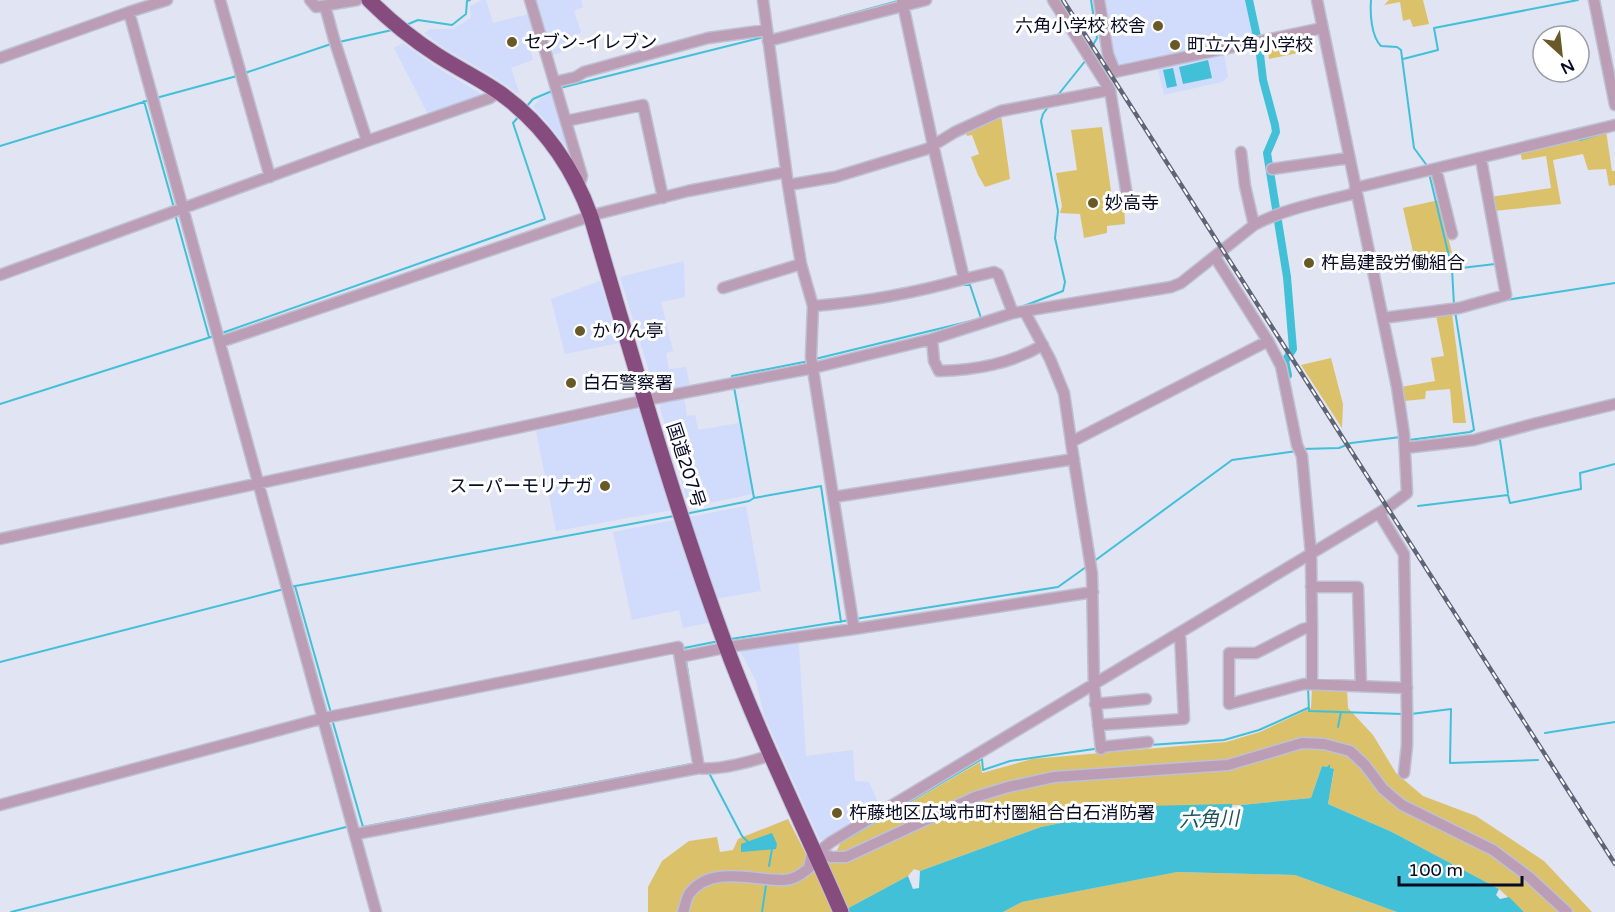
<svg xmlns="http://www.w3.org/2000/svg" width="1615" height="912" viewBox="0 0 1615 912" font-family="'Varela Round','Noto Sans JP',sans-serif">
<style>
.built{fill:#d1dbfb}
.green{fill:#dcc16b}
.water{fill:#41c0d8}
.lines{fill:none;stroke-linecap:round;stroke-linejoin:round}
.stream{stroke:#41c0d8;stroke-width:2}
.canal{stroke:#41c0d8;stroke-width:8}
.minor-casing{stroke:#bdc1d2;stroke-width:13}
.highway-casing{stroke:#bdc1d2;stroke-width:17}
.minor{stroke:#bb9eb6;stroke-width:10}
.highway{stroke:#874c7e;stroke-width:15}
.rail-casing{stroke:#606479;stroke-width:4.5}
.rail{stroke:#fff;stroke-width:2;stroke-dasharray:7;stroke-linecap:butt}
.poi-dot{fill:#685926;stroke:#fff;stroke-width:2}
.labels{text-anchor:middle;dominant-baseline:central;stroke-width:6;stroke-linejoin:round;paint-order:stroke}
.poi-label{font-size:18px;fill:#070b24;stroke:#fff;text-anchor:start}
.street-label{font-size:18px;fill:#070b24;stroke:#fff}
.water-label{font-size:20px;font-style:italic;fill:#1e525d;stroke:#fff}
</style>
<rect width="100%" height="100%" fill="#e0e4f3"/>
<path class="built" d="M 482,0 L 486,0 L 493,23 L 529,14 L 540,49 L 531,52 L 533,60 L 511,68 L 520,95 L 491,75 L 444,48 L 424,33 L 430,29 L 453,29 L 471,18 L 470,6 Z
M 533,0 L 581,0 L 583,7 L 574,11 L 581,32 L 570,39 L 572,49 L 550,56 Z
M 1103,0 L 1247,0 L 1256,41 L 1223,49 L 1228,77 L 1222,82 L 1164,95 L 1156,61 L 1117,69 L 1112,54 Z
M 403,43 L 433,65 L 486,97 L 429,116 L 394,48 Z
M 550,93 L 554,93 L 572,155 L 547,122 L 533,107 L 540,99 Z
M 684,261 L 685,297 L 661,302 L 673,351 L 666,353 L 669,369 L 686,367 L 690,387 L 656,394 L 620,277 Z
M 600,281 L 619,343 L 565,354 L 551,299 Z
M 684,396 L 687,416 L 695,415 L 698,430 L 739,423 L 753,494 L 689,507 L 660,408 L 661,401 Z
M 638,409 L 643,413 L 672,510 L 556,531 L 536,431 Z
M 746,506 L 761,591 L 704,601 L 711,622 L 683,628 L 679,610 L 632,620 L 613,532 Z
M 798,633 L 806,756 L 853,750 L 855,781 L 869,782 L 881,809 L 827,840 L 820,840 L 807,812 L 764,715 L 756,681 L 735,642 Z"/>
<path class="green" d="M 1389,0 L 1423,0 L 1429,24 L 1413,27 L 1410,19 L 1403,21 L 1400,2 L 1384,5 Z
M 1300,36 L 1303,52 L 1269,59 L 1267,43 Z
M 1001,115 L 1010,179 L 985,187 L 978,175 L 971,157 L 979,154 L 972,135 L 967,136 L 965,130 Z
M 1605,124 L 1612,171 L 1615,171 L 1615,185 L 1609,186 L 1606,169 L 1588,170 L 1583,154 L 1553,160 L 1561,204 L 1494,211 L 1490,197 L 1551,188 L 1546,156 L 1522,160 L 1519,146 Z
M 1102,127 L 1112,198 L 1124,201 L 1125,224 L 1107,226 L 1107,233 L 1084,238 L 1080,214 L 1060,213 L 1062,206 L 1056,173 L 1077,170 L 1071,130 Z
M 1439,200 L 1452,253 L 1414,256 L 1403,208 Z
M 1427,258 L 1429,266 L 1409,270 L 1407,262 Z
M 1452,314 L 1466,423 L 1453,423 L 1450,389 L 1426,391 L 1425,399 L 1404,401 L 1401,387 L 1435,381 L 1431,358 L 1444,356 L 1436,315 Z
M 1331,358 L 1343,404 L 1342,428 L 1301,365 Z
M 1312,688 L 1347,689 L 1348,708 L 1373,735 L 1396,773 L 1423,796 L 1476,816 L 1544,861 L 1592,912 L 1524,912 L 1499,889 L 1392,832 L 1328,804 L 1334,770 L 1322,766 L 1311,798 L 1241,805 L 1136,808 L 1041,827 L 920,871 L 914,869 L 908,876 L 841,912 L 648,912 L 648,887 L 662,861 L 689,841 L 717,837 L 720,852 L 733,850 L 738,839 L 788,819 L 812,866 L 832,861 L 840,844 L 980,762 L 982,773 L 1032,759 L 1226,742 L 1260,732 L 1311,708 Z
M 1176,872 L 1295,875 L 1397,912 L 1003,912 L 1022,902 Z"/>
<path class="water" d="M 1208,60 L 1212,78 L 1183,84 L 1179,67 Z
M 1173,68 L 1177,86 L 1167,88 L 1163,70 Z
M 1330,764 L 1330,768 L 1334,769 L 1328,804 L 1392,832 L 1499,889 L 1496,895 L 1500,899 L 1509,897 L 1524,912 L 1397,912 L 1295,875 L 1177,872 L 1022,902 L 1003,912 L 841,912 L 908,876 L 913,889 L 919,888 L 920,871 L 1041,827 L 1136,808 L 1139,817 L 1144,815 L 1146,806 L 1232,804 L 1233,814 L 1237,814 L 1241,805 L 1311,798 L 1322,766 L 1327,767 Z
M 772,833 L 777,844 L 776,849 L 741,852 L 741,844 Z"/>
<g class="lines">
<path class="stream" d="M 1371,0 C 1370,13 1371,36 1381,46 L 1397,47 L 1401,50 L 1414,148 L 1428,167
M 839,17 L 898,1
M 406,25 L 418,20 L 452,25 L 466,14 L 467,1 L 470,0
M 339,42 L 392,30
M 1089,52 L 1097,38 L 1091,0
M 1403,59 L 1438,50 L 1434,28 L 1578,0
M 245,73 L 331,44
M 560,88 L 764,37
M 1058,95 L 1086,60
M 156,98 L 237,76
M 144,101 L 174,208
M 527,106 L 533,99 L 552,91
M 1580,140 L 1607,132
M 0,146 L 150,100
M 1429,173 L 1452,269 L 1454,305
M 175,214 L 209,337
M 1453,269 L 1495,264
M 963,283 L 964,285 L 970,285 L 981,318
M 1506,300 L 1615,283
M 1021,307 L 1063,291 L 1065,282 L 1055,238 L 1058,211 L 1041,121 L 1043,114 L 1048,107
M 222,333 L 545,219 L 513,123 L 520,115
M 815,359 L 975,320
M 733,381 L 732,376 L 809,361
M 734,387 L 754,498
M 0,404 L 214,336
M 1409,440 L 1470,432 L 1474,430 L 1455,311
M 1500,440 L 1508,493
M 1302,449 L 1339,448 L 1351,443 L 1401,437
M 1418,506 L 1508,495 L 1510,503 L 1581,489 L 1580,473 L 1615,464
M 685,514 L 749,501 L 754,498 L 821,486 L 841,622
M 1093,562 L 1232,460 L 1297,451
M 295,586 L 331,713
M 290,587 L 674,516
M 855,619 L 1058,587 L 1086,567
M 731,639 L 850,620
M 685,651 L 684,648 L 719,641
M 686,660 L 690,687
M 0,662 L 284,589
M 1308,688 L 1309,711 L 1403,714
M 1411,714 L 1451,709 L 1450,763 L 1538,760
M 332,719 L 363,827 L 691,764
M 1338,727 L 1341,712
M 1545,733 L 1615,722
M 1149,745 L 1224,740 L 1259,730 L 1308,708
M 708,771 L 742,836 L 750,844
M 840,843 L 982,759 L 983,770 L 1010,761 L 1094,749
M 769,866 L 772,849
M 11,912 L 350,826
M 762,912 L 766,885"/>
<path class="canal" d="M 1249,0 L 1259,46 L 1263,80 L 1275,125 L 1276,132 L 1267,153 L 1287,277 L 1293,349 L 1285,361 L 1288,375"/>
<g class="minor-casing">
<path id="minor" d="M 220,0 L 270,177
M 310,0 L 316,7 L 357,0
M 530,0 L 582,176 L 579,186
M 763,0 L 788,185 L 801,264 L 813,306 L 811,357 L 854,629
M 1053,0 L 1110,90 L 1127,196
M 1099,0 L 1108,54 L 1115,72 L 1322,28
M 1594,0 L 1615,105
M 325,6 L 334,39 L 367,141
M 129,12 L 376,912
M 768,41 L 926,0
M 0,58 L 129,12 L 167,0
M 555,82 L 576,77 L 584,72 L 708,38 L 767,30
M 566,121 L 643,105 L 663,198
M 1241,152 L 1245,186 L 1254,225
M 1272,169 L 1349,158
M 1436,169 L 1452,234
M 788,185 L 835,177 L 927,149 L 955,132 L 1001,111 L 1110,90
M 1355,188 L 1615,125
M 1215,257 L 1268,341 L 1281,366 L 1297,445 L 1302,456 L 1311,554 L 1312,627 L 1303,629 L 1256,653 L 1229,653 L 1229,704 L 1304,684 L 1407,688
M 0,275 L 367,141 L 490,98 L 498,92
M 964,279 L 994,272 L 998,274 L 1013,313
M 723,288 L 801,264
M 813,306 C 864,302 915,293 964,279 L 933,145 L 902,0
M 1025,312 L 1050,359 L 1064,393 L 1071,441
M 1383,318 L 1459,308 L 1506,295 L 1481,159
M 932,339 L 934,361 L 939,371 C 976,370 1010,364 1043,345
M 220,342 L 597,214 L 688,191 L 786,172
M 1405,448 L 1474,440 L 1533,424 L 1615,404
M 834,497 L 1074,459
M 1379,513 L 1404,554 L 1407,711 L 1407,745 L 1404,773
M 0,539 L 656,398 L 813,368 L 932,339 L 1013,313 L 1171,287 L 1181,283 L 1254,225 C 1286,208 1322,202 1356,193
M 1311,587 L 1358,587 L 1361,686
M 1312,627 L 1312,684
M 680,657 L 734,646 L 854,629 L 1093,592
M 1095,704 L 1146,699
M 1098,725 L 1184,719 L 1180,633
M 1101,747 L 1148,742
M 1101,749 L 1094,685 L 1092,574 L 1071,442 L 1268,341
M 0,805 L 324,718 L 678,647 L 699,768
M 356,834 L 699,768 C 717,771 754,761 771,755
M 816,854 L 823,853 L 831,857 L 846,857 L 975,797 L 1008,787 L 1054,777 L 1228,765 L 1302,743 L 1324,744 L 1350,751 L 1365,765 L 1383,789 L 1402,805 L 1493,850 L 1529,877 L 1567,912
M 683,912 C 685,907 686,899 689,894 C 711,864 755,881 784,880 C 793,880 802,874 809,868 L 811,858 L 831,842 L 1387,508 L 1407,493 L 1404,434 L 1397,387 L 1317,0"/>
</g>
<g class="highway-casing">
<path id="highway" d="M 369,0 C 390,21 412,39 437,55 C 457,68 480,79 500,93 C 543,124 573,167 591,217 C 633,359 673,502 724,641 C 758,733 802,822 841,912"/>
</g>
<use href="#minor" class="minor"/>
<use href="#highway" class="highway"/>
<g class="rail-casing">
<path id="rail" d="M 1063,0 L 1615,864"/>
</g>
<use href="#rail" class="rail"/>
</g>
<g class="poi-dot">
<circle cx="1158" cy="26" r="6"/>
<circle cx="512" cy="42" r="6"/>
<circle cx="1175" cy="45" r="6"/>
<circle cx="1093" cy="203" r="6"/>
<circle cx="1309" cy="263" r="6"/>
<circle cx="580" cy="331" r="6"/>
<circle cx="571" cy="383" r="6"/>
<circle cx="605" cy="486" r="6"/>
<circle cx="837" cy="813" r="6"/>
</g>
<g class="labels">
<g class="poi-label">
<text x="1146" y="26" text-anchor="end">六角小学校 校舎</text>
<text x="524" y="42">セブン-イレブン</text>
<text x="1187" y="45">町立六角小学校</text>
<text x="1105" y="203">妙高寺</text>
<text x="1321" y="263">杵島建設労働組合</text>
<text x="592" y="331">かりん亭</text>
<text x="583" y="383">白石警察署</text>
<text x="593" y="486" text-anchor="end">スーパーモリナガ</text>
<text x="849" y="813">杵藤地区広域市町村圏組合白石消防署</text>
</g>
<g class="street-label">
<text transform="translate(686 465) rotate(72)">国道207号</text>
</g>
<g class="water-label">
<text transform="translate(1209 820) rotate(-2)">六角川</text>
</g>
</g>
<g transform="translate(1561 54) rotate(153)"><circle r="28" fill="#ffffff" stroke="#9c9da7" stroke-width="1.5"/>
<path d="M0-4.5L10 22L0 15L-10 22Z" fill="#685926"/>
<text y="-9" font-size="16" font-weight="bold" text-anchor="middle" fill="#070b24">N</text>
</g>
<path d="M1399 876v9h123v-9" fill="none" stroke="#070b24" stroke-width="3"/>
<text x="1408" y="876" font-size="18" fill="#070b24" stroke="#ffffff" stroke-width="4.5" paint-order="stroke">100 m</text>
</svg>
